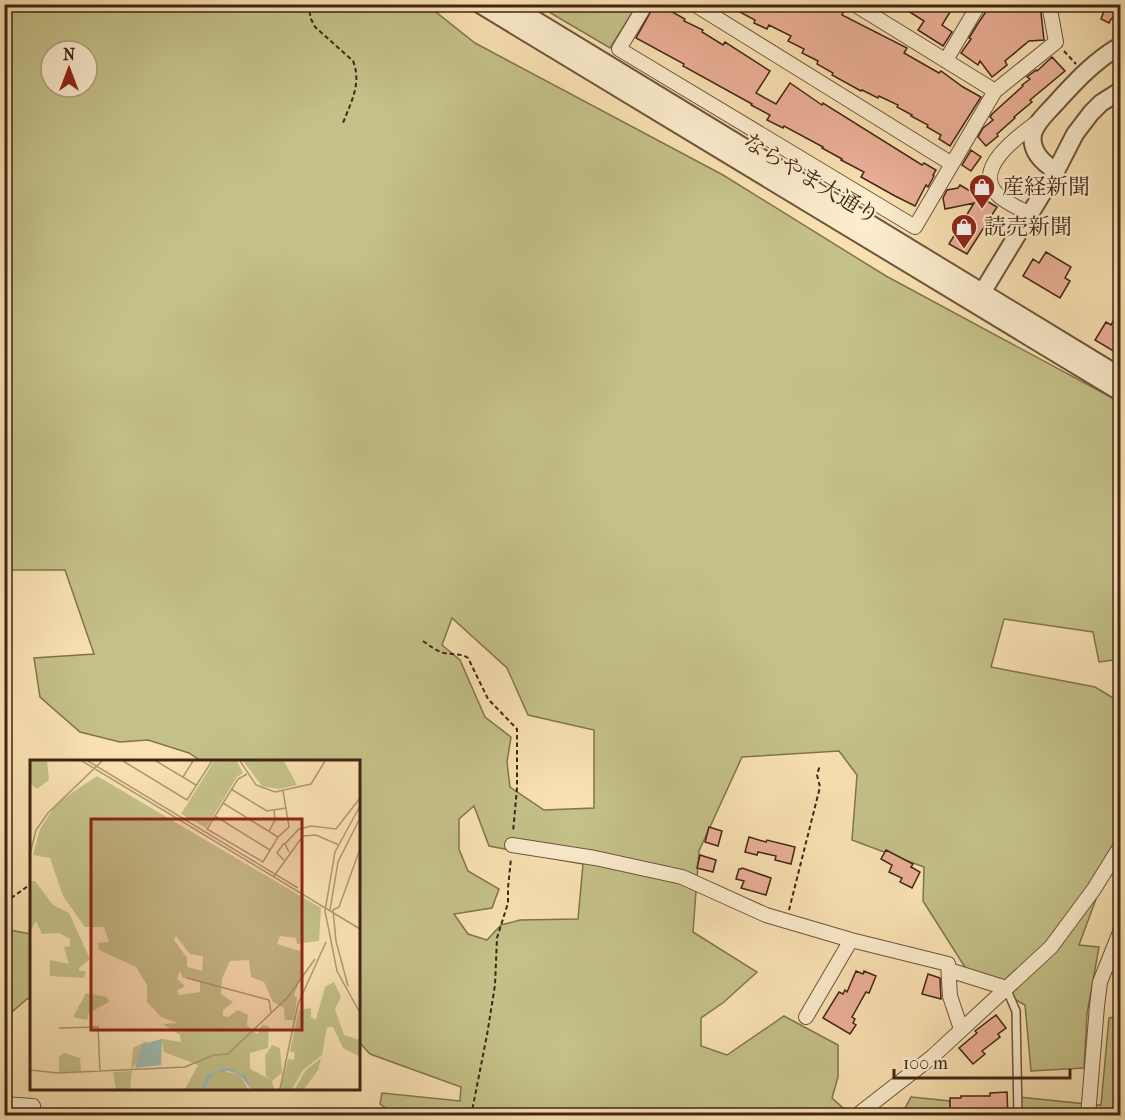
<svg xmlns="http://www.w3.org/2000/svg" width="1125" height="1120" viewBox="0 0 1125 1120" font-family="'IM FELL French Canon','Noto Serif JP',serif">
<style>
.green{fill:#c5c289;stroke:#82744f;stroke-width:1.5;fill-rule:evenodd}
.building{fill:#edb199;stroke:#402515;stroke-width:1.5}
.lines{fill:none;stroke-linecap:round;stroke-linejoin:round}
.service-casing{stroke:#6f543d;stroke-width:10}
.minor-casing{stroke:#6f543d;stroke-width:16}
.tertiary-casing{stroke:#6f543d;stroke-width:20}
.path{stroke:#402515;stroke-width:2;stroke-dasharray:4.5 3;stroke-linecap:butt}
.service{stroke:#fcedce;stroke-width:7}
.minor{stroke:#fcedce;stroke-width:14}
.tertiary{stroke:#fcedce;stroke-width:16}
.labels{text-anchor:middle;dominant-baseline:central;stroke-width:4.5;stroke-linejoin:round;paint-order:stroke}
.street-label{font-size:22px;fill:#402515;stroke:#fcedce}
.poi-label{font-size:22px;fill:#402515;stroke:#fcedce;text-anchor:start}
.inset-road{fill:none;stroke:#b09774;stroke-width:1.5}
.view{fill:#8f2418;fill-opacity:0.15;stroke:#8f2418;stroke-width:3}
.inset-edge{fill:none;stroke:#402515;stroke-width:3}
</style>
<rect width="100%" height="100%" fill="#fbe3b4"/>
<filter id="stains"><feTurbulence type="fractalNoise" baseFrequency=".00333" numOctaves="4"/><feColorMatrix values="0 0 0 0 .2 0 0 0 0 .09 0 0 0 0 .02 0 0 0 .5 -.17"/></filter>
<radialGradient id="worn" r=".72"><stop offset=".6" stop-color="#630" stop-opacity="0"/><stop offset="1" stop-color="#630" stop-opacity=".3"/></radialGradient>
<path class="green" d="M 4,5 L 427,5 L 475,43 L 723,175 L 886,276 L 1120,402 L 1120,659 L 1099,662 L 1093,632 L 1004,619 L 991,667 L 1095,687 L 1120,702 L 1120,834 L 1079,945 L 1099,947 L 1087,1014 L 1084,1068 L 1031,1071 L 1025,1005 L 968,972 L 923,901 L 924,867 L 852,840 L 857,775 L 839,751 L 742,757 L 699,851 L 693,932 L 757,972 L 724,1002 L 701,1018 L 701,1046 L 727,1055 L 784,1016 L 838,1045 L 838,1077 L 832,1098 L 851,1115 L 396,1116 L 380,1104 L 382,1093 L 460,1101 L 461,1087 L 370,1054 L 359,1042 L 358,762 L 201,761 L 189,753 L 148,740 L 120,742 L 80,732 L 40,697 L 34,658 L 94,654 L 65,570 L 5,570 ZM 51,51 L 87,51 L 87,87 L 51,87 ZM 452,618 L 507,668 L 528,715 L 594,730 L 594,808 L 544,810 L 510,787 L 507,762 L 511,737 L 485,717 L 460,660 L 442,645 ZM 474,806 L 489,846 L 583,864 L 578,919 L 520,920 L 501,925 L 487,940 L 468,934 L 454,914 L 492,908 L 499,889 L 468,871 L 459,849 L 459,819 Z
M 537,5 L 637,5 L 610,48 Z
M 5,929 L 31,934 L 32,998 L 27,999 L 5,1018 Z
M 1120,1016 L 1120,1115 L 1089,1116 L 1092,1105 L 1101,1105 L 1109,1018 Z
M 911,1097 L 950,1101 L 951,1115 L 901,1116 Z
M 1019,1097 L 1086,1104 L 1083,1115 L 1020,1115 Z"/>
<path class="building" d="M 655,4 L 658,4 L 685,19 L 684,21 L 703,30 L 702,32 L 723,45 L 725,42 L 770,71 L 756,93 L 776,104 L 790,83 L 822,105 L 823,103 L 922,165 L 924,163 L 936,170 L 933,175 L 934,176 L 928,187 L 926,185 L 915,206 L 895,196 L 861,177 L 864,172 L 841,160 L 842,159 L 822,148 L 823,147 L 784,126 L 783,128 L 767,120 L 770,115 L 751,105 L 752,104 L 683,66 L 684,64 L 636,38 Z
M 742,4 L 829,4 L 843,13 L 842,15 L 907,48 L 904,53 L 939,73 L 941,71 L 963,87 L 981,97 L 950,146 L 939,139 L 941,135 L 927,127 L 928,125 L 911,116 L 912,115 L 897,107 L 898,105 L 879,96 L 878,98 L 862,90 L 861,91 L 832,75 L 833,73 L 817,64 L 818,61 L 802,53 L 804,49 L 788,41 L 791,36 L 769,25 L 767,29 L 754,23 L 755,20 L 738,11 Z
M 897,4 L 923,4 L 930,8 L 932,4 L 955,4 L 942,25 L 952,32 L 943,46 L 918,30 L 924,21 Z
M 991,4 L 1003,4 L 998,11 L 1031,4 L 1040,4 L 1044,40 L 1029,41 L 1005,61 L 1007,65 L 992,77 L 980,61 L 978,65 L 961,53 L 971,39 L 969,38 L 977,25 Z
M 1107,4 L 1120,4 L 1120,15 L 1111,19 L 1109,23 L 1101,19 Z
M 1052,57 L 1065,71 L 1030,100 L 1032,102 L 1014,117 L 1015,118 L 997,134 L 998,136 L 986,146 L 978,137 L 983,128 L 993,120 L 990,117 L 992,114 L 1023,86 L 1022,85 L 1030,79 L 1027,77 L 1036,70 L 1037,71 Z
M 971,150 L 981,157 L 971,171 L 962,165 Z
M 960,185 L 997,207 L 967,254 L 949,244 L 974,203 L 945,209 L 943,198 L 947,190 L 958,188 Z
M 1046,252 L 1071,267 L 1065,278 L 1070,281 L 1060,298 L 1023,276 L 1033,259 L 1039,263 Z
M 1120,310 L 1120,355 L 1095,340 L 1106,322 L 1111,325 Z
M 709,827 L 722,831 L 718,846 L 705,842 Z
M 749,837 L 766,842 L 767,840 L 795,847 L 791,864 L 775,860 L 776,856 L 758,852 L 757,855 L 745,852 Z
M 886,850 L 913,864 L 911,867 L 920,872 L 912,888 L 900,882 L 902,878 L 889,872 L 892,865 L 881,859 Z
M 700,855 L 716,860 L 713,872 L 697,868 Z
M 742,868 L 771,878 L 766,895 L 741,888 L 744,881 L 736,879 L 739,869 L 741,869 Z
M 856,971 L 863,974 L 864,971 L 876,976 L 869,993 L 866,992 L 852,1017 L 855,1019 L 853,1023 L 856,1025 L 850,1034 L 823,1018 L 839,992 L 843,994 L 845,990 L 847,992 Z
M 928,974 L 940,978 L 941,999 L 922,994 Z
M 996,1015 L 1006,1028 L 998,1034 L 1000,1037 L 982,1051 L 985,1054 L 973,1064 L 959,1048 L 977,1033 L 975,1031 Z
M 1007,1092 L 1008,1116 L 998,1116 L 998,1110 L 975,1111 L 975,1116 L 962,1116 L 962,1112 L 950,1113 L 950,1098 L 961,1098 L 961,1096 L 990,1096 L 990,1093 Z"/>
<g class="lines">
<g class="service-casing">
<path id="service" d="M 1006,988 L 1016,1011 L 1018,1116"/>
</g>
<g class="minor-casing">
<path id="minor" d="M 646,4 L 619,49 L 915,227 L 995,91 L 1056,42 L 1049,4
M 694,4 L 952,164
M 854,4 L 995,91
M 946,60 L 979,4
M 1030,214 C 1019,208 1006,203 998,195 C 970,169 1021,134 1040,120
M 512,845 L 595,858 L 682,877 L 766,915 L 851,940 L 948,964 L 950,996 L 961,1029
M 949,970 L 1006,988
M 806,1017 L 851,940
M 4,1104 L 33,1106 L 34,1116
M 856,1116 L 932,1057 L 1051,947 L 1094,889 L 1120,847
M 1088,1116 L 1097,1006 L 1100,982 L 1120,932"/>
</g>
<g class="tertiary-casing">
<path id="tertiary" d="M 479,4 L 1120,392
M 509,4 L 1120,376
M 1056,171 C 1043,163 1030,151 1033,134 C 1036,122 1047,113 1055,104 C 1075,82 1094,61 1120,46
M 977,301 L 1056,171 L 1075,134 L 1091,113 L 1101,103 L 1120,91"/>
</g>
<path class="path" d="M 308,4 L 311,19 L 315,27 L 353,61 C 362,83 351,102 343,123
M 1064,51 L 1076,64
M 423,641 C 430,646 436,651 444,653 C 453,655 461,653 468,658 L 488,699 L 517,729 L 517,788 L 513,832
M 4,900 L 10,899 L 32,883
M 789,910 L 820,787 L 817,775 L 820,765
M 471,1116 L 487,1035 L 495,985 L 497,938 L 508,903 L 508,888 L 511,858"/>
<use href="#service" class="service"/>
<use href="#minor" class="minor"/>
<use href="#tertiary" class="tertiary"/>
</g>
<defs>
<g id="shop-pin" transform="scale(1.35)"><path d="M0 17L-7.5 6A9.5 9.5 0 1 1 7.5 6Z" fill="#8f2418" stroke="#fcedce"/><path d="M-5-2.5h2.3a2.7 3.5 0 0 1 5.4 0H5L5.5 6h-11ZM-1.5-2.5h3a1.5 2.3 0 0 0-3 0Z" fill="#fff"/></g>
</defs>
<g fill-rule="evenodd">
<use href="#shop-pin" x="982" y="187"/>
<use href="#shop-pin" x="964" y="227"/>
</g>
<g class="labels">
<g class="street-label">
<text transform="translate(811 179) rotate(31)">ならやま大通り</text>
</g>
<g class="poi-label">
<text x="1002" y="187">産経新聞</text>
<text x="984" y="227">読売新聞</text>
</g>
</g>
<g transform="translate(30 760)">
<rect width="330" height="330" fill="#fbe3b4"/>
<path d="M 0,1 L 17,1 L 19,20 L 7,29 L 0,24 ZM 184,1 L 207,1 L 213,13 L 207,17 L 176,68 L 151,54 ZM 213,1 L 254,1 L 267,25 L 249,29 L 232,26 ZM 67,16 L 291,148 L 289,181 L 267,184 L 266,178 L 250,176 L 247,184 L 273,192 L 272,213 L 264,236 L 267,237 L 264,260 L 255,260 L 254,248 L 243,242 L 234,222 L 221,217 L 219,200 L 200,201 L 192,219 L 191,234 L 203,242 L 193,250 L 193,256 L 198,257 L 208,250 L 218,255 L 217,265 L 227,274 L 232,265 L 239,266 L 238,288 L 220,293 L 220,309 L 241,320 L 236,316 L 235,296 L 242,285 L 250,288 L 252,313 L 242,321 L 244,329 L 221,329 L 217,316 L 198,307 L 176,315 L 171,329 L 155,329 L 168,305 L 134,292 L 132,279 L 151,282 L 150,275 L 133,264 L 148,263 L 131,257 L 117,242 L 117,225 L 106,207 L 69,190 L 68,183 L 79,182 L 74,167 L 55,167 L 33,136 L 20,98 L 3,95 L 10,69 L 27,43 ZM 146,176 L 160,194 L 173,196 L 172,211 L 157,207 L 157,198 L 144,180 ZM 150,211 L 153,218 L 170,221 L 170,232 L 149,235 L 147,231 L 155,226 L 147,219 ZM 0,121 L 5,121 L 23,145 L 39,153 L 60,199 L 49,208 L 49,211 L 56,211 L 54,218 L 20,216 L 20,200 L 39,204 L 34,187 L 40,186 L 40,179 L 29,173 L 12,174 L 6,161 L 0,172 ZM 304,222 L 311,237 L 305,249 L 314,275 L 330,280 L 330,297 L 313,288 L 303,267 L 297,267 L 292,295 L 273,310 L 262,329 L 250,329 L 258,299 L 264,300 L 265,293 L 260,291 L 269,250 L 281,248 L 281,257 L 286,260 L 295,227 ZM 56,233 L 77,237 L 79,242 L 59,253 L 57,260 L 43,257 ZM 117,281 L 109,301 L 101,309 L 103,288 ZM 34,293 L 50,298 L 51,312 L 29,313 L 29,297 ZM 291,298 L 288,310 L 274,329 L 265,329 L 275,311 ZM 102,311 L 100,329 L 86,329 L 83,312 ZM 193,311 L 210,315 L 218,329 L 175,329 L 185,313 Z" fill="#c5c289" fill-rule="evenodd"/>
<path d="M 132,279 L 131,305 L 105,308 L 112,284 ZM 198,307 L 217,316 L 221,329 L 210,315 L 199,311 L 185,313 L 175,329 L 171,329 L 176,315 Z" fill="#a0bdb4"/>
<path class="inset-road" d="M 52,1 L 330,169M 58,1 L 268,128M 93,1 L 157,40 L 182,1M 126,1 L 166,25M 210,1 L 226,25 L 245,32 L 281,24 L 295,1M 217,14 L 208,19 L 177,69 L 233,102 L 248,77 L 259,67 L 253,31M 153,17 L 163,1M 201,29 L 237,51 L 256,48M 193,43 L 248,77M 330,46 L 305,92 L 295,151 L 307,211 L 330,253M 185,56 L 240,90M 239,71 L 245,60 L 244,50M 259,92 L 255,84 L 269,69 L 281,66 L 306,69 L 330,38M 0,94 L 6,70 L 18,53 L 72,1M 254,100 L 247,93 L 254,83M 244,116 L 273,76 L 286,75 L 309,85M 300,150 L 308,102 L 330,58M 157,218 L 239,240 L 241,252M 318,226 L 306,181 L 303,150 L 309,147 L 330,89M 29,268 L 68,267 L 70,312M 0,310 L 28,313 L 155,307 L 184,295 L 198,294 L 258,237 L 285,199M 250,329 L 268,244 L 296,182"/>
<path class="view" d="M 61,59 L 272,59 L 272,270 L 61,270 Z"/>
<rect width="330" height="330" class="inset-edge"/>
</g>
<rect width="1125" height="1120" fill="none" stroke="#fbe3b4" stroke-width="24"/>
<rect x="6" y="6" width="1113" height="1108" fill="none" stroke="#402515" stroke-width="3"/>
<rect x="12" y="12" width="1101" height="1096" fill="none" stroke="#402515" stroke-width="1.5"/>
<g transform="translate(69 69)"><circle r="28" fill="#fcedce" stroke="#b19d84" stroke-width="1.5"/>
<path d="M0-4.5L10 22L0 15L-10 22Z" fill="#8f2418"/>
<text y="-9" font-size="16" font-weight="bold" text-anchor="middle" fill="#402515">N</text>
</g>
<path d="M894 1069v9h176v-9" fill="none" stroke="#402515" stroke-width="3"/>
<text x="903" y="1069" font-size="18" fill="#402515" stroke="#fcedce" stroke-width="4.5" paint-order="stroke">100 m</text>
<rect width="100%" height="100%" filter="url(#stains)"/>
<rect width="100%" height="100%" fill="url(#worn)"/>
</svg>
